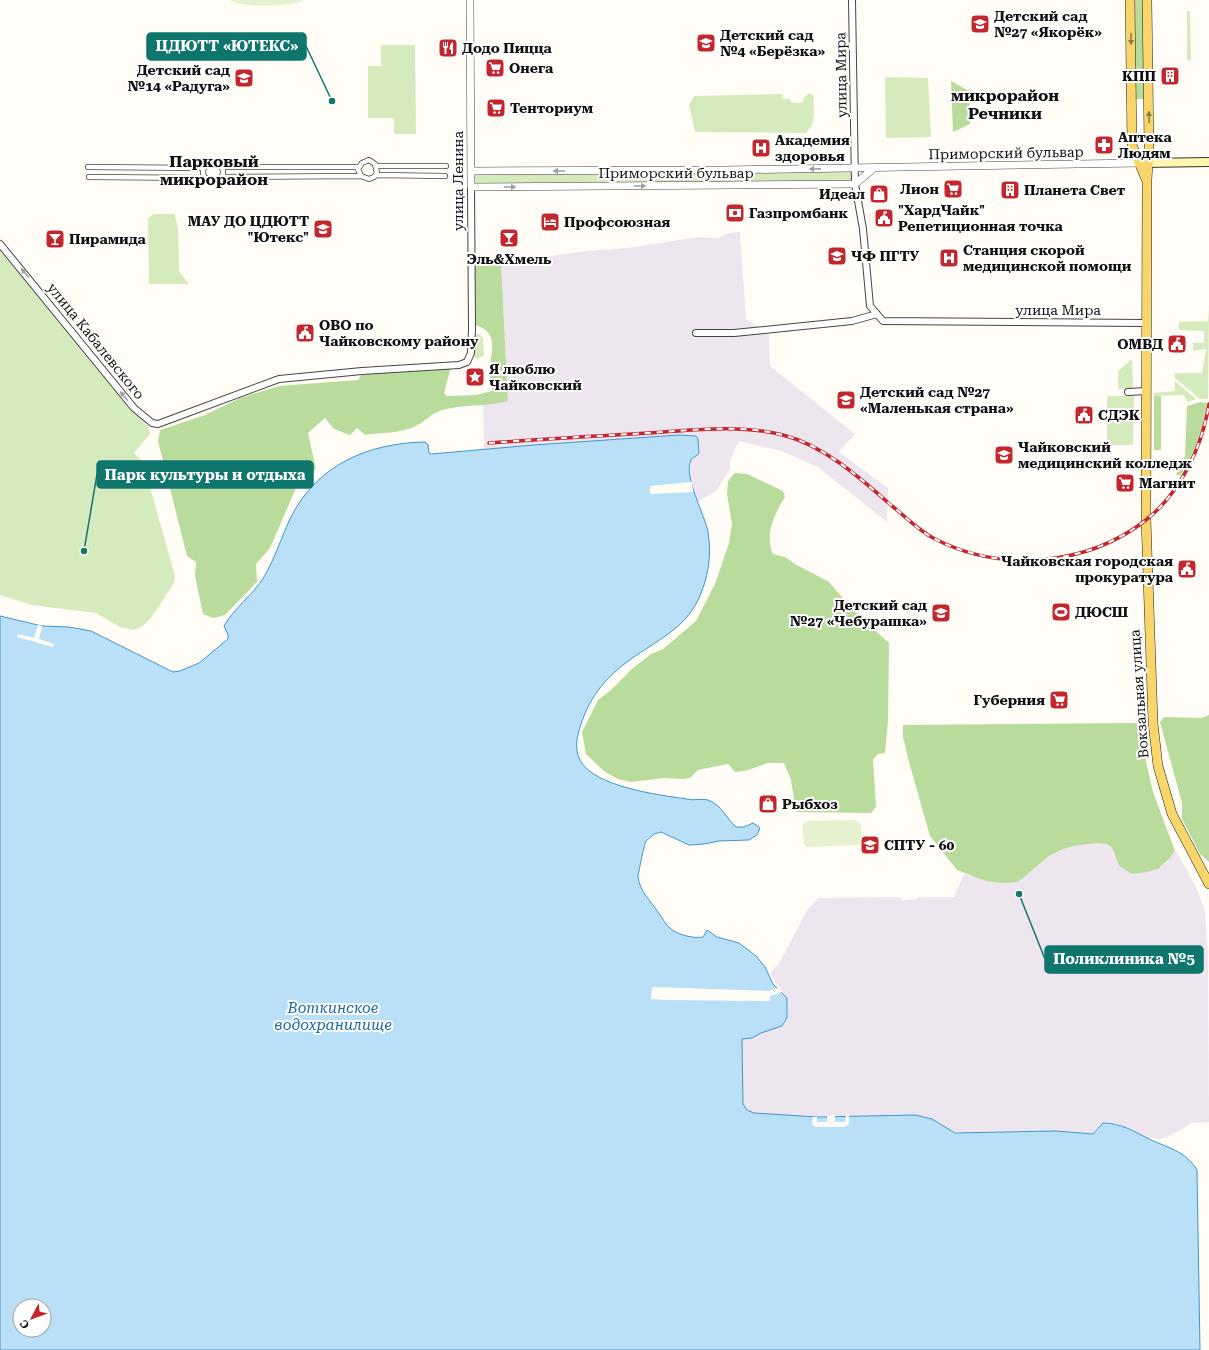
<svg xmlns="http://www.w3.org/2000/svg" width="1209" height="1350" viewBox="0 0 1209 1350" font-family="'Roboto Serif',serif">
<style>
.industrial{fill:#eee6ef}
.green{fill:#d5ebbd}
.forest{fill:#b9dc9c}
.pitch{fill:#e6f2cf}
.water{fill:#b9e0f7;stroke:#3f96cf;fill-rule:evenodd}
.pier{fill:#fffdf5}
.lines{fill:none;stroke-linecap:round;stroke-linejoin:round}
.pedestrian-casing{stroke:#444;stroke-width:6}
.minor-casing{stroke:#444;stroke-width:8}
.tertiary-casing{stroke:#444;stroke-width:8}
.secondary-casing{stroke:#333;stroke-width:10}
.primary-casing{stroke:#222;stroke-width:10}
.pedestrian{stroke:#fff;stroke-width:4.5}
.minor{stroke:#fff;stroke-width:6}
.tertiary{stroke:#fff;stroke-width:7}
.secondary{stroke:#fff6b0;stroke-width:8}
.primary{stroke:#f9d66b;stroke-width:9}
.rail-casing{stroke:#c4262e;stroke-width:3.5}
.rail{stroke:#fff;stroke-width:2;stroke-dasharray:6;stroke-linecap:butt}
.oneway{fill:#917d42}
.oneway2{fill:#a0a0a0}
.labels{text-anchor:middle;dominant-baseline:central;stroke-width:4;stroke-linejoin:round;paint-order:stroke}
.poi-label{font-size:14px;font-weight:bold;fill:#111;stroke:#fff;text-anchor:start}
.street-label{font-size:14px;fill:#111;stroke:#fff}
.water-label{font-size:15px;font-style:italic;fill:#1768a6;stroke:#fff}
.quarter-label{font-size:16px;font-weight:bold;fill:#111;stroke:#fff}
.leader{fill:none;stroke:#0f766e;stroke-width:1.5}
.callout-dot{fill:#0f766e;stroke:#fff;stroke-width:1.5}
.callout{fill:#0f766e;stroke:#0f766e;stroke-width:1.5}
.callout-label{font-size:15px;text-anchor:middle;font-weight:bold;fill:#fff}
</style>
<rect width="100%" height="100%" fill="#fffdf5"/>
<path class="industrial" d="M 740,232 L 746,320 L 749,321 L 757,326 L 757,334 L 769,333 L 770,366 L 855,434 L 839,452 L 888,488 L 887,522 L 819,468 L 781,451 L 739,441 L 730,461 L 730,469 L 717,490 L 698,502 L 693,492 L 690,461 L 696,457 L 699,443 L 696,436 L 679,435 L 484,449 L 483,402 L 508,401 L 501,263 L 586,251 L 628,248 L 698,237 L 719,238 L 728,233 Z
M 1096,843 L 1107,844 L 1112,848 L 1114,857 L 1165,864 L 1176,850 L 1198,891 L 1205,912 L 1208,957 L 1209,1122 L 1191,1123 L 1181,1130 L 1162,1139 L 1147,1138 L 1116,1123 L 1096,1129 L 1094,1134 L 1056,1131 L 963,1133 L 949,1130 L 932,1119 L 924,1116 L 803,1116 L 754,1113 L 744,1107 L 742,1099 L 742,1039 L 752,1038 L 761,1033 L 782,1026 L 785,1023 L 787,1018 L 788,1000 L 770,974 L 781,960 L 807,910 L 818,898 L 900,897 L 902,900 L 916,899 L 919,897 L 954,897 L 964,874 L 975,875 L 986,881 L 1029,873 L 1049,856 L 1063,849 L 1074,846 Z"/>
<path class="green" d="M 1187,11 L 1190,11 L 1191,60 L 1187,60 Z
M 381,45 L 415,45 L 416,134 L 394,134 L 394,118 L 368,118 L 368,66 L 381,66 Z
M 885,77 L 928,78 L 931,137 L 886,138 Z
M 809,93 L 814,96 C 812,111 818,121 806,133 L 695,132 L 689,105 L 694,96 L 782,94 L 782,99 L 790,99 L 791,102 L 798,103 L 803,102 L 804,97 Z
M 854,169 L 855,184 L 471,187 L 472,171 Z
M 154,214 L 175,214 L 178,229 L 179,271 L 189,284 L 149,284 L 148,218 Z
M 0,251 L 148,427 L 150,434 L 134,453 L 143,462 L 175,576 L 174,583 L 151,618 L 143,626 L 134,630 L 120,627 L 96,613 L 32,605 L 0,595 Z
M 1209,309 L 1208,399 L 1200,399 L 1175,378 L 1174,373 L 1202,373 L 1206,349 L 1193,351 L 1193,343 L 1204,343 L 1204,331 L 1179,330 L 1179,322 L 1208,321 Z
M 475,334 L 479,334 L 483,338 L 484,355 L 478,359 L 474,357 C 472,351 472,340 475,334 Z
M 1132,359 L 1133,388 L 1118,389 L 1118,371 Z
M 1175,381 L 1196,399 L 1187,402 L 1184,395 L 1154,396 L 1153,393 L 1175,391 Z
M 1107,396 L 1134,396 L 1133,445 L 1107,445 Z"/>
<path class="forest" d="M 1131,0 L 1146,0 L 1147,99 L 1134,99 Z
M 951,81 L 969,91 L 970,124 L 953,132 Z
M 479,256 L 501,263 L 508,401 C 487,407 463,404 442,410 C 430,414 426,421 416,426 C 401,434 381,432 365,435 L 357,428 L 350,435 L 334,429 L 325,418 L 308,433 L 316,469 L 299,481 L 270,548 L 256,564 L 257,582 L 225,615 L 213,618 L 203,614 L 195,576 L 196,562 L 187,556 L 158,441 L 160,430 L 205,415 L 240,398 L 279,386 L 358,380 L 361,375 L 451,367 L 444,393 L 447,396 L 476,395 L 492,391 C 492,382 489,374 490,366 C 492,347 498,332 475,325 L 475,258 Z
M 1154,396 L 1161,396 L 1161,450 L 1154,450 Z
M 1200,402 L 1207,403 C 1203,429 1195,452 1181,475 L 1176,475 L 1185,456 L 1187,406 Z
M 735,473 L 747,474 L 783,491 L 785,497 C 775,513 764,535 773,554 L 785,557 L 795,564 L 829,582 L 853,610 L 889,643 L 888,721 L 885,753 L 878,754 L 873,760 L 876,807 L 871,813 L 796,812 L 791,780 L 784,763 L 768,763 L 745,771 L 735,772 L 728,764 L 698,770 L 690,778 L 683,779 L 664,778 L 631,782 L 618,779 L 605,772 L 586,754 L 582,732 L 598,700 L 611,690 L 633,668 L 651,654 L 663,649 L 696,621 L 715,584 L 729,543 L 732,524 L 727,494 L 728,481 Z
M 1209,715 L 1209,862 L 1200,854 L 1182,819 L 1182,803 L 1160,722 L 1164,717 L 1201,718 Z
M 1135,723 L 1137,724 L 1139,731 L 1153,792 L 1175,851 L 1169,859 L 1158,869 L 1147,872 L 1132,874 L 1119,866 L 1112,848 L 1107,844 L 1096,843 L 1074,846 L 1063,849 L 1049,856 L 1018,882 L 1002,883 L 986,881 L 957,870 L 930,836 L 909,762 L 903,737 L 903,725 Z"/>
<path class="pitch" d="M 230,0 L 304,0 C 294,7 240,8 230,0 Z
M 856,820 L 861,824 L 862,841 L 859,845 L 807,847 L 804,844 L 802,826 L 805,821 Z"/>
<path class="water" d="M 679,435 L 696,436 L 698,439 L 699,453 C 697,457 693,456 691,460 C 683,476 705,515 708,532 C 712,556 708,579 698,600 C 684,629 656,641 631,659 C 607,676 590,696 581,724 C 577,736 574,748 580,760 C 594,787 659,795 687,799 C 694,801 702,798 708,800 C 722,805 726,818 736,827 L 744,827 L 753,823 L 760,828 L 757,835 L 749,840 L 719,841 L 704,844 L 689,845 L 661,832 L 654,834 L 646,841 C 644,845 638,875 638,877 C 640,892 651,901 658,912 C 663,918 665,925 671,929 C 678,935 695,939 703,937 L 707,930 L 717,937 L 739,943 L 756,956 L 765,967 L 773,984 L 787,998 L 787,1018 L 782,1026 L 761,1033 L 752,1038 L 742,1039 L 743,1104 L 747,1110 L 754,1113 L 817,1117 L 915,1115 L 932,1119 L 955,1133 L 1056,1131 L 1093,1134 L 1103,1123 C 1121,1123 1133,1131 1149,1139 C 1166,1147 1186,1151 1197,1170 L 1200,1350 L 0,1350 L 0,616 L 42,626 L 69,627 L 91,631 L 173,672 L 180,671 L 199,663 L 228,639 L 228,635 L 224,626 C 234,608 253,595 264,577 C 275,558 281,538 290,519 C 316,465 368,443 425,442 L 428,445 L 429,453 L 431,454 L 534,445 ZM 20,1306 L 44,1306 L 44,1330 L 20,1330 Z"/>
<path class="pier" d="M 692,482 L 693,492 L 650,494 L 650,486 Z
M 38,625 L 42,626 L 39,639 L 54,644 L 53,647 L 17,637 L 18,634 L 34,638 Z
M 652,987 L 769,991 L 777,988 L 782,992 L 770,996 L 770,1001 L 668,1000 L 651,999 Z
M 846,1115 L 849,1115 L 849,1124 L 845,1127 L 815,1127 L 812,1124 L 813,1117 L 817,1117 L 817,1122 L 827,1122 L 827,1116 L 835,1116 L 835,1122 L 845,1122 Z"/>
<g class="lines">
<g class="pedestrian-casing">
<path id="pedestrian" d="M203 172a10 10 0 1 1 20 0a10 10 0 1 1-20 0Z
M 377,166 L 446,166
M 88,167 L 204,168
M 222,167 L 359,167
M 376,175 L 445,176
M 89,177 L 206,178
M 221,177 L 361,176 L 369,179 L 374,177 L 377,173 L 375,164 L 369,160 L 362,163 L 358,169 L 361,176"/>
</g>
<g class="minor-casing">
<path id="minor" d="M 852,0 L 855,184 L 863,229 L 870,306 L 883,321 L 1146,323
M 0,244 L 134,408 L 152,423 L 158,424 L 279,379 L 362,371 L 459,365 L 467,362 L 471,353 L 472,329 L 471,187
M 696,333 L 734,333 L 852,321 L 877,314
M 1128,392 L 1146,391"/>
</g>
<g class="tertiary-casing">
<path id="tertiary" d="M 470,0 L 471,187 L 855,184 L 874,168
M 472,171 L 726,170 L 1139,163"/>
</g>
<g class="secondary-casing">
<path id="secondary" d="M 1142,163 L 1209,162"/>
</g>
<g class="primary-casing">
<path id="primary" d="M 1130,0 L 1132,145 L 1146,179
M 1147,0 L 1149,147 L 1147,180 L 1146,519 L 1153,723 L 1158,766 L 1172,814 L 1209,884"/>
</g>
<use href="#pedestrian" class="pedestrian"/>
<use href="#minor" class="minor"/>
<use href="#tertiary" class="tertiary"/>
<use href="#secondary" class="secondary"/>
<use href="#primary" class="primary"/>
<g class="rail-casing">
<path id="rail" d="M 489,443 C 543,439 596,436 649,433 C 694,430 739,424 783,435 C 825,446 860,478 892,506 C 906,517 919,531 935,539 C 1002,573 1087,566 1146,520 C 1181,492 1202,447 1209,404"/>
</g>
<use href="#rail" class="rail"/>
</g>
<defs><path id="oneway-solid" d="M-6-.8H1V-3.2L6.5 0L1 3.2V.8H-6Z"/></defs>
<g class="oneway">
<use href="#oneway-solid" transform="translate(1131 39) rotate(89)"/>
<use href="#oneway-solid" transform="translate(1149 117) rotate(-91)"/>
</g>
<g class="oneway2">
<use href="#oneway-solid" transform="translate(815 169) rotate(179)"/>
<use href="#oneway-solid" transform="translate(559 171) rotate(180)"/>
<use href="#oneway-solid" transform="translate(640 186)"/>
<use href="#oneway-solid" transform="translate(510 187)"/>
<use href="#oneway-solid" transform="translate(25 273) rotate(-130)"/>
<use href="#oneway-solid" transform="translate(124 396) rotate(-129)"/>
</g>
<defs>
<g id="school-square" transform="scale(1)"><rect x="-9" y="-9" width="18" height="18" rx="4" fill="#c4262e" stroke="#fff"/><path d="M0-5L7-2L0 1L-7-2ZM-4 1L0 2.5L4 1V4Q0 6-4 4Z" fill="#fff"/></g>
<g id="restaurant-square" transform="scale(1)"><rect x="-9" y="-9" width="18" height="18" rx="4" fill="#c4262e" stroke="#fff"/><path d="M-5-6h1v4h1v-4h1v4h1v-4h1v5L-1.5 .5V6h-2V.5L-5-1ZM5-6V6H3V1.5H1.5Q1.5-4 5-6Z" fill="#fff"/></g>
<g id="supermarket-square" transform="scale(1)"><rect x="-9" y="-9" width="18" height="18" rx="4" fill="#c4262e" stroke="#fff"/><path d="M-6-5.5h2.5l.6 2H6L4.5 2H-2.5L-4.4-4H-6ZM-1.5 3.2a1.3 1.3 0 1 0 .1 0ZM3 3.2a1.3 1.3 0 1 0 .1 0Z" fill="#fff"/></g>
<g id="building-square" transform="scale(1)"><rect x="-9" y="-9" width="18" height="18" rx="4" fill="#c4262e" stroke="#fff"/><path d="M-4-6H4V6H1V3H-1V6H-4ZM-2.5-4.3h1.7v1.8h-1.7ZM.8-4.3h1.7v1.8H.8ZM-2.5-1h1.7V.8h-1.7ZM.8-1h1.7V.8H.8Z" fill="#fff"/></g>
<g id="pharmacy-square" transform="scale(1)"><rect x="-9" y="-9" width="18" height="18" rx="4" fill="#c4262e" stroke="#fff"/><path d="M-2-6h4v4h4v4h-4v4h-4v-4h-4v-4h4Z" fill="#fff"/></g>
<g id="hospital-square" transform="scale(1)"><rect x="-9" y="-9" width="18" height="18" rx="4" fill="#c4262e" stroke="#fff"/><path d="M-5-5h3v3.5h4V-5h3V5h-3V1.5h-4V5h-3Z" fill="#fff"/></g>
<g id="shop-square" transform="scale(1)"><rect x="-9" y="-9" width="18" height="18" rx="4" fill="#c4262e" stroke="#fff"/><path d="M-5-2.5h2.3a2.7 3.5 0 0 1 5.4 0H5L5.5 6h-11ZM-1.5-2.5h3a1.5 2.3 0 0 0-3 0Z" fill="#fff"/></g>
<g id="bank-square" transform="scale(1)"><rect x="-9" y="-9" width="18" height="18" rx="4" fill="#c4262e" stroke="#fff"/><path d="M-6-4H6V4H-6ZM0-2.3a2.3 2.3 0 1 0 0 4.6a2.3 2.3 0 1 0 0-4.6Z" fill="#fff"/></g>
<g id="civic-square" transform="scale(1)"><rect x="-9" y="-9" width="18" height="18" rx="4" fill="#c4262e" stroke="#fff"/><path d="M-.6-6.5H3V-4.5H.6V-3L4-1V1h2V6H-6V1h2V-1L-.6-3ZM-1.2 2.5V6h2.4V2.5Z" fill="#fff"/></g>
<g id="hotel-square" transform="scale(1)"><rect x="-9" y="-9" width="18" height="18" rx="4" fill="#c4262e" stroke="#fff"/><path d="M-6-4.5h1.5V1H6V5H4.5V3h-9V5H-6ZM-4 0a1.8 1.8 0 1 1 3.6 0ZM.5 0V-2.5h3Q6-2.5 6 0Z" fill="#fff"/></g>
<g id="bar-square" transform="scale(1)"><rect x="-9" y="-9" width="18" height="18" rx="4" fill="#c4262e" stroke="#fff"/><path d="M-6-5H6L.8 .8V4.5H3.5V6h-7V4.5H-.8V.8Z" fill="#fff"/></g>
<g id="university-square" transform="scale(1)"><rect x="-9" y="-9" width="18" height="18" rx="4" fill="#c4262e" stroke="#fff"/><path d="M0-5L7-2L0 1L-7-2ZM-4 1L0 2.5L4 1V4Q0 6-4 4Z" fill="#fff"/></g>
<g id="sight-square" transform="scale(1)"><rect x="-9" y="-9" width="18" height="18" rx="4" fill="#c4262e" stroke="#fff"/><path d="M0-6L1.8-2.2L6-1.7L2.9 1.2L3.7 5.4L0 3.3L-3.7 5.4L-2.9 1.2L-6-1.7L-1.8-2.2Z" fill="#fff"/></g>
<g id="stadium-square" transform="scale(1)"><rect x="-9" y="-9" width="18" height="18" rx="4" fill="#c4262e" stroke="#fff"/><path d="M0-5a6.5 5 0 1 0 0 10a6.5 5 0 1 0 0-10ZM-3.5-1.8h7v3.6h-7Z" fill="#fff"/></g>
</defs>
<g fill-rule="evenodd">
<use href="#school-square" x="980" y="24"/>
<use href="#school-square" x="706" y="43"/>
<use href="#restaurant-square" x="448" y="48"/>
<use href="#supermarket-square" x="495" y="68"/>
<use href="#building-square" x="1170" y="76"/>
<use href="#school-square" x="244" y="78"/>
<use href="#supermarket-square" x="496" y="108"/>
<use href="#pharmacy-square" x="1104" y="145"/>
<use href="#hospital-square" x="761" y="148"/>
<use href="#supermarket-square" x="953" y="189"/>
<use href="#building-square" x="1010" y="190"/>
<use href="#shop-square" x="879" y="194"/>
<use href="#bank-square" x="735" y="213"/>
<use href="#civic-square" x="884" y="218"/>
<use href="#hotel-square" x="550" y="222"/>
<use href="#school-square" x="323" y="229"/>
<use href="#bar-square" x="509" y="238"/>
<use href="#bar-square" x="55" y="239"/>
<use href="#university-square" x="837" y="256"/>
<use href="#hospital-square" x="949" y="258"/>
<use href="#civic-square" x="305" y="333"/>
<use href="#civic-square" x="1177" y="344"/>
<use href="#sight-square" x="475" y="377"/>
<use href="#school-square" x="846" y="400"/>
<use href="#civic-square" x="1084" y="415"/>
<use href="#university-square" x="1004" y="455"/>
<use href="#supermarket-square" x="1125" y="483"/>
<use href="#civic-square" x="1187" y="569"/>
<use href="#stadium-square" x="1061" y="612"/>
<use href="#school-square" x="941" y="613"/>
<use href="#supermarket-square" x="1059" y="700"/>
<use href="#shop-square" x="768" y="804"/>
<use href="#university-square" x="870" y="845"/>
</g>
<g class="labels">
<g class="poi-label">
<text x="994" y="16">Детский сад<tspan x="994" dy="16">№27 «Якорёк»</tspan></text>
<text x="720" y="35">Детский сад<tspan x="720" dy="16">№4 «Берёзка»</tspan></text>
<text x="462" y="48">Додо Пицца</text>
<text x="509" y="68">Онега</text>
<text x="230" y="70" text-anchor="end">Детский сад<tspan x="230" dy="16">№14 «Радуга»</tspan></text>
<text x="1156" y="76" text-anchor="end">КПП</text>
<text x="510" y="108">Тенториум</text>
<text x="1118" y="137">Аптека<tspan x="1118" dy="16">Людям</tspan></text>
<text x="775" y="140">Академия<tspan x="775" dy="16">здоровья</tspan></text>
<text x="939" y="189" text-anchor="end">Лион</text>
<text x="1024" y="190">Планета Свет</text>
<text x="865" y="194" text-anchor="end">Идеал</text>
<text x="898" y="210">"ХардЧайк"<tspan x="898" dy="16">Репетиционная точка</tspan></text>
<text x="749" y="213">Газпромбанк</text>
<text x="309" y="221" text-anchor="end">МАУ ДО ЦДЮТТ<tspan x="309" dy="16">"Ютекс"</tspan></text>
<text x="564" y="222">Профсоюзная</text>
<text x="69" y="239">Пирамида</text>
<text x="963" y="250">Станция скорой<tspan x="963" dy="16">медицинской помощи</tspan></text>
<text x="851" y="256">ЧФ ПГТУ</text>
<text x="509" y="259" text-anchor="middle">Эль&amp;Хмель</text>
<text x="319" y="325">ОВО по<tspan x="319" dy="16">Чайковскому району</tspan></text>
<text x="1163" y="344" text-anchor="end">ОМВД</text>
<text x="489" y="369">Я люблю<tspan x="489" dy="16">Чайковский</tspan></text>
<text x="860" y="392">Детский сад №27<tspan x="860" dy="16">«Маленькая страна»</tspan></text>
<text x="1098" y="415">СДЭК</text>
<text x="1018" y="447">Чайковский<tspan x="1018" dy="16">медицинский колледж</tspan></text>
<text x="1139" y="483">Магнит</text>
<text x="1173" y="561" text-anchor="end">Чайковская городская<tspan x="1173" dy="16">прокуратура</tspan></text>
<text x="927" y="605" text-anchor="end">Детский сад<tspan x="927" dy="16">№27 «Чебурашка»</tspan></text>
<text x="1075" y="612">ДЮСШ</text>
<text x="1045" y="700" text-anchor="end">Губерния</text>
<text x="782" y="804">Рыбхоз</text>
<text x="884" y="845">СПТУ - 60</text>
</g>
<g class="street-label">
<text transform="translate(841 75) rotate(-91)">улица Мира</text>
<text transform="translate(1006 153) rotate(-1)">Приморский бульвар</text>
<text x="676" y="173">Приморский бульвар</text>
<text transform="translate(458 181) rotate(-90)">улица Ленина</text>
<text x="1058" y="310">улица Мира</text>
<text transform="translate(96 341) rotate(51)">улица Кабалевского</text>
<text transform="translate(1139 694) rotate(-94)">Вокзальная улица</text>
</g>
<g class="water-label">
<text x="333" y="1008">Воткинское<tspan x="333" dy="17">водохранилище</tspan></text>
</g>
<g class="quarter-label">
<text x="1005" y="95">микрорайон<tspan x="1005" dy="18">Речники</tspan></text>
<text x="214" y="161">Парковый<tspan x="214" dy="18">микрорайон</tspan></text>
</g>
</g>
<path class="leader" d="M332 101L306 46M84 551L97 474M1019 894L1045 959"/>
<g class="callout-dot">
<circle cx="332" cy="101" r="4"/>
<circle cx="84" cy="551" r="4"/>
<circle cx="1019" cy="894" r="4"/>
</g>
<g class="callout">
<rect x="147" y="33" width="159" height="27" rx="4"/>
<rect x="97" y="461" width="216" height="27" rx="4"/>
<rect x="1045" y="946" width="158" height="27" rx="4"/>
</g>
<g class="callout-label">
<text x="227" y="51">ЦДЮТТ «ЮТЕКС»</text>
<text x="205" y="480">Парк культуры и отдыха</text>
<text x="1124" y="964">Поликлиника №5</text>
</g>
<g transform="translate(32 1318) rotate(229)"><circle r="19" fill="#ffffff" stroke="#a0a0a0"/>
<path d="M0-3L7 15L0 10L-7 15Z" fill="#c4262e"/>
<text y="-6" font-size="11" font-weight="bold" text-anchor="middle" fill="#111111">С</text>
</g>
</svg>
